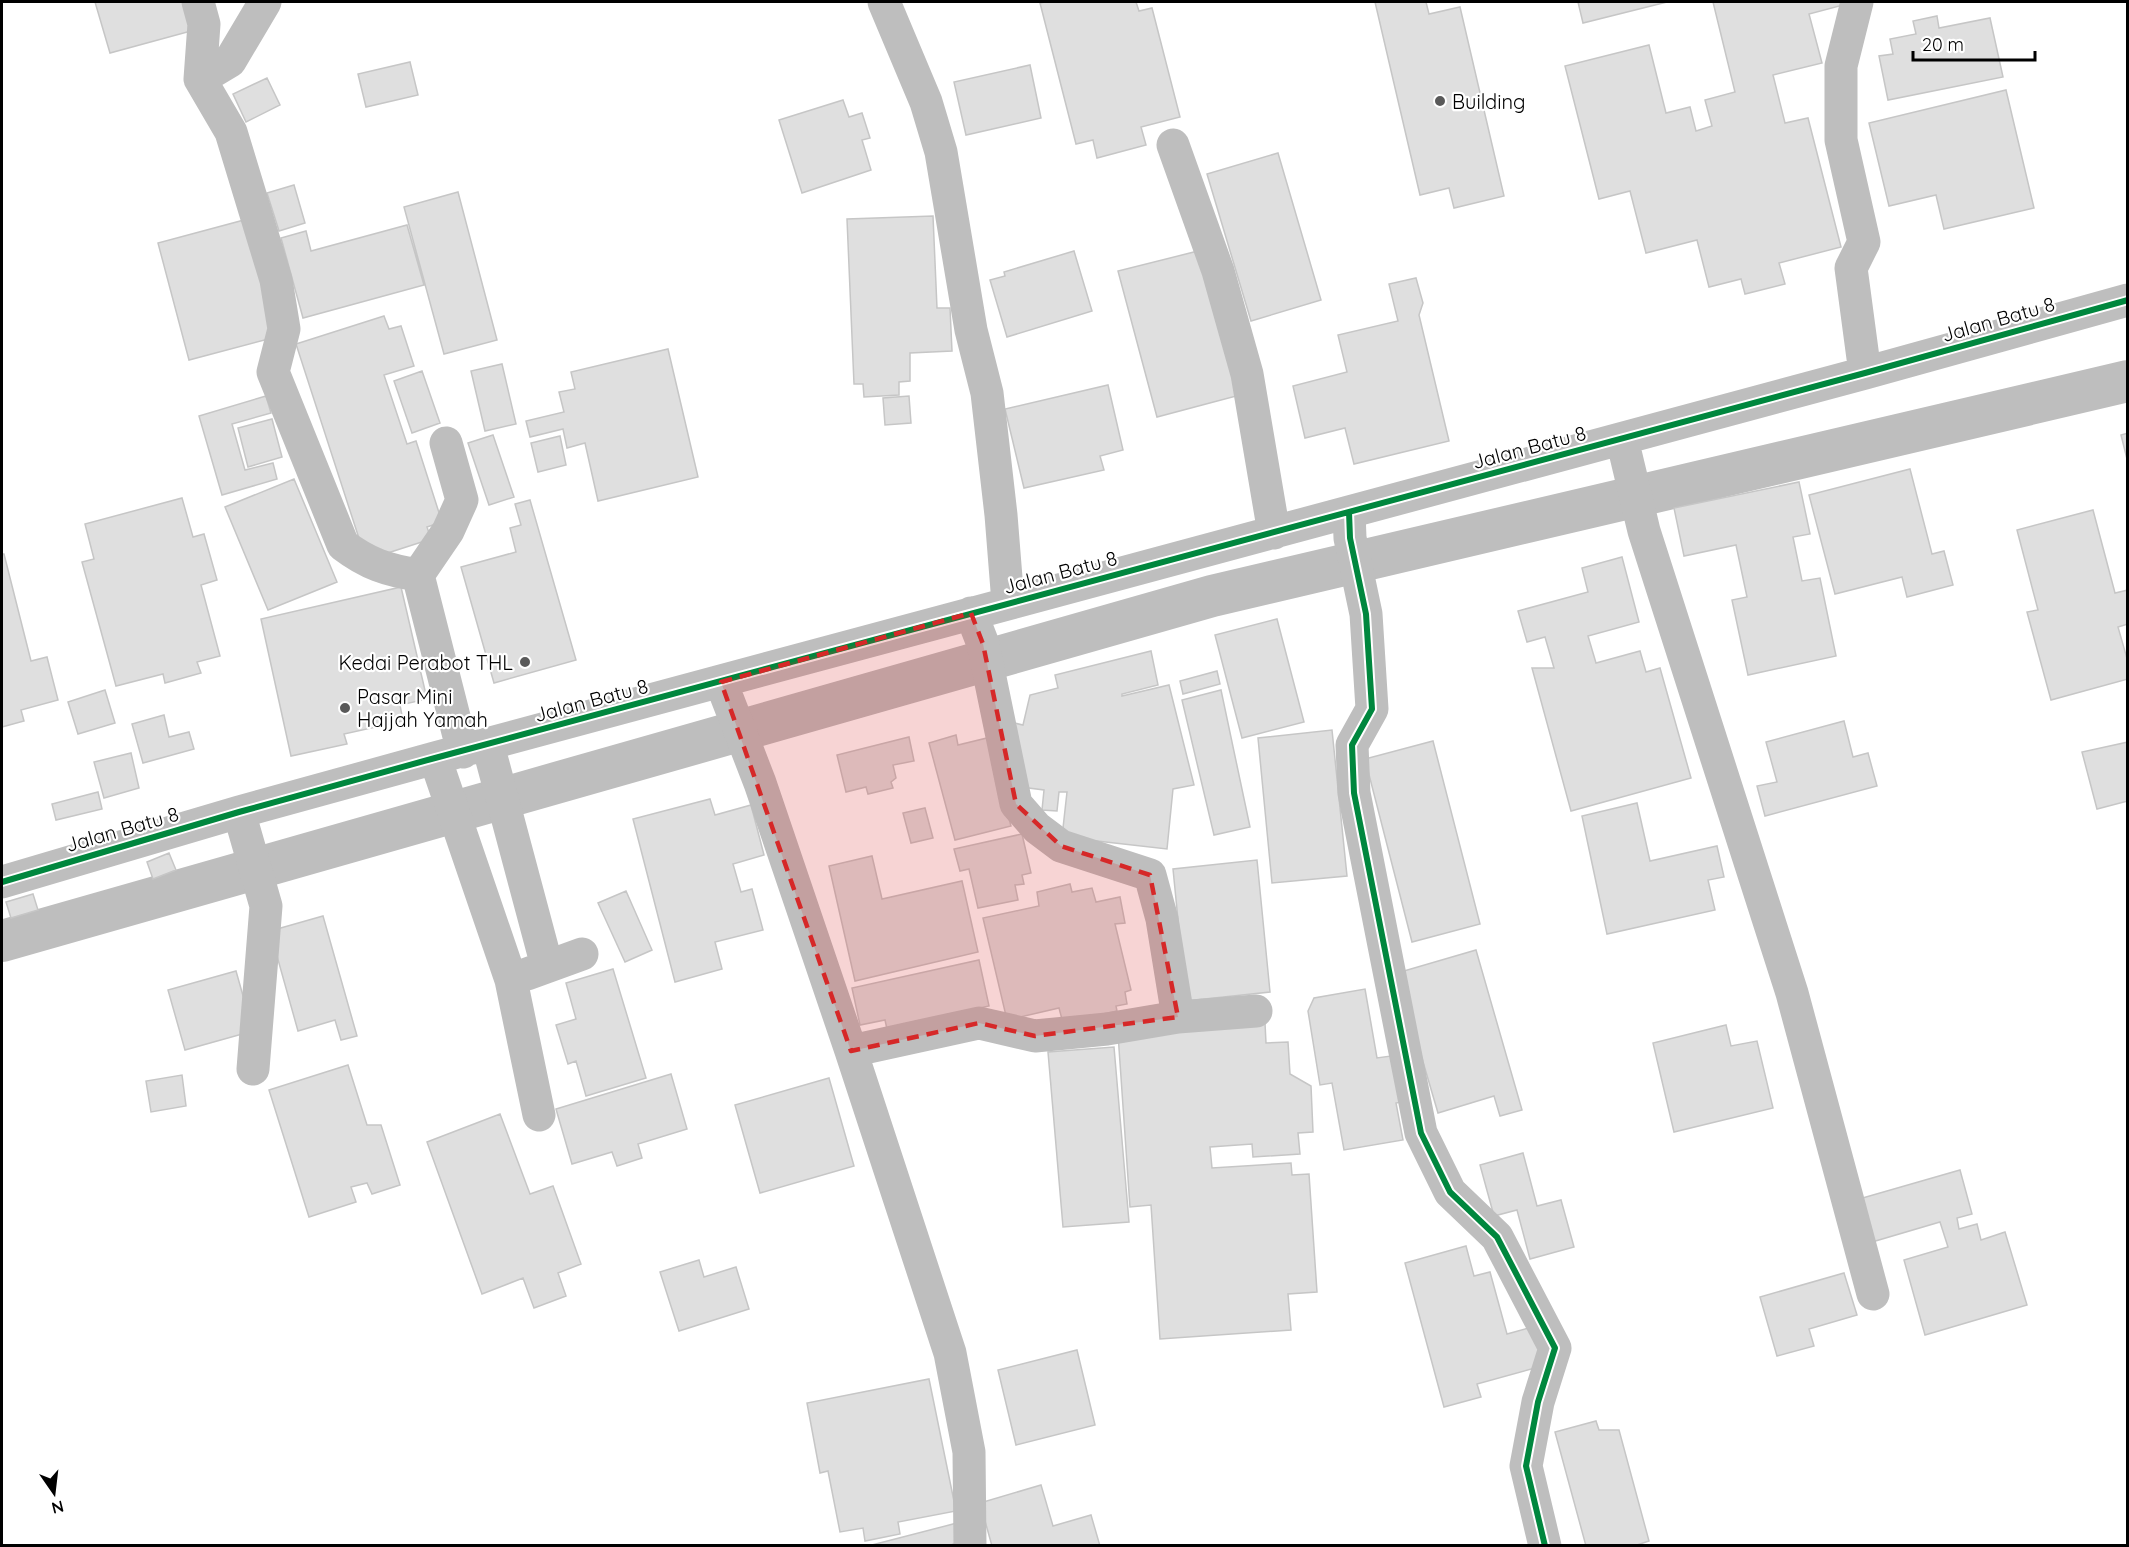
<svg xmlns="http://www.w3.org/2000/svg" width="2129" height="1547" viewBox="0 0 2129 1547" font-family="Quicksand,sans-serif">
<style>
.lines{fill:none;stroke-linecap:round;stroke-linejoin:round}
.canal{stroke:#bebebe;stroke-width:42}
.building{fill:#dfdfdf;stroke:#c6c6c6;stroke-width:1.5}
.minor{stroke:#bebebe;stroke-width:33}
.cycleway-casing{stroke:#fff;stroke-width:10}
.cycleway{stroke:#00873e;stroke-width:6}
.marked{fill:#d62828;fill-opacity:0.2;stroke:#d62828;stroke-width:4.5;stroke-dasharray:12 8;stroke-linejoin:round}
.poi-dot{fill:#595959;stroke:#fff;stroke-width:2}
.labels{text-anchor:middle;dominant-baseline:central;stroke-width:4.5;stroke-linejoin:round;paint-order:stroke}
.poi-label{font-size:20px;fill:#000;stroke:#fff;text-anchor:start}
.street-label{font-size:20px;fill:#000;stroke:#fff}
</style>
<rect width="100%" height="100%" fill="#fff"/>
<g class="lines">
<path class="canal" d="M 2,941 L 1212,596 L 2128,381"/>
</g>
<path class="building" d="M 95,2 L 183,2 L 191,31 L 110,53 Z
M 1045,2 L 1136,2 L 1139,11 L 1152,8 L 1180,117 L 1141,127 L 1146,145 L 1097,158 L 1093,140 L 1076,144 L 1040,3 Z
M 1375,2 L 1426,2 L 1429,14 L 1460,7 L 1504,196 L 1454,208 L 1449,188 L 1420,195 Z
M 1578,2 L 1667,2 L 1583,23 Z
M 1713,2 L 1847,2 L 1847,4 L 1809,14 L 1822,63 L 1773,75 L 1785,123 L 1808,118 L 1841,247 L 1779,263 L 1785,284 L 1745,294 L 1741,279 L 1709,287 L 1697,240 L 1646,253 L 1630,191 L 1599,199 L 1565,66 L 1649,45 L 1666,113 L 1690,107 L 1696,131 L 1712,126 L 1705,100 L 1735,92 Z
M 1937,16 L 1939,28 L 1990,18 L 2003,77 L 1888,100 L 1879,56 L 1893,54 L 1890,39 L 1916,34 L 1913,21 Z
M 410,62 L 418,95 L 366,107 L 358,74 Z
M 1030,65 L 1041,118 L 966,135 L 954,82 Z
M 267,78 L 280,105 L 246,122 L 233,94 Z
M 2006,90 L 2034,208 L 1944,229 L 1936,195 L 1889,206 L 1869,123 Z
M 843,100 L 849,117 L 862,113 L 870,138 L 862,140 L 871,170 L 802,193 L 779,120 Z
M 1278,153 L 1321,300 L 1251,321 L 1207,174 Z
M 294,185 L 305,223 L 279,231 L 267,193 Z
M 458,192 L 497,340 L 444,354 L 404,207 Z
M 933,216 L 937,308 L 950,308 L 952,351 L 910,353 L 910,381 L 899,382 L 899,395 L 864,397 L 863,384 L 854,384 L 847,219 Z
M 244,220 L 276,337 L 189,360 L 158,243 Z
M 407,225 L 424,285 L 303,318 L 281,238 L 306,231 L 311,251 Z
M 1202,250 L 1240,395 L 1157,417 L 1118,271 Z
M 1074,251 L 1092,311 L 1007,337 L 990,280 L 1005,276 L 1004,272 Z
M 1416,278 L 1423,303 L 1419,315 L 1449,441 L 1354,464 L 1345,428 L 1305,438 L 1293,386 L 1347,372 L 1338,335 L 1398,321 L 1389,284 Z
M 384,316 L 389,329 L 401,326 L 414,366 L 384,375 L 407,444 L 416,441 L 442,522 L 427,527 L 431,539 L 366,560 L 296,344 Z
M 668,349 L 698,477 L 598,501 L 585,443 L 567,448 L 563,429 L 530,437 L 526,421 L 564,412 L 559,392 L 575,389 L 571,372 Z
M 502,364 L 516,424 L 485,431 L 471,371 Z
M 422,371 L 440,423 L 412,433 L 394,381 Z
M 1108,385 L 1123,450 L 1100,456 L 1104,470 L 1024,488 L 1005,409 Z
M 266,396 L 271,413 L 232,424 L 245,470 L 273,463 L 277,479 L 222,495 L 199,416 Z
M 909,396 L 911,423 L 885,425 L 883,398 Z
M 272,419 L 282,457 L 248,467 L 238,428 Z
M 2128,433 L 2128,463 L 2121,435 Z
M 493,435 L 514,497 L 489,505 L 468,443 Z
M 560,436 L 566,465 L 538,472 L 531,443 Z
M 1910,469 L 1932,554 L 1944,551 L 1953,585 L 1907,597 L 1902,577 L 1835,594 L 1809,495 Z
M 294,479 L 337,582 L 268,610 L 225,507 Z
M 1799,482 L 1810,534 L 1793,537 L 1802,581 L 1820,578 L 1836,656 L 1748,675 L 1732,600 L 1747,597 L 1736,545 L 1684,556 L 1674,508 Z
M 182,498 L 193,537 L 204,534 L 217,580 L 201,585 L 220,656 L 197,662 L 201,673 L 165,683 L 163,674 L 116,686 L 82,562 L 94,559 L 85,524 Z
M 530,500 L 576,660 L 494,683 L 461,567 L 516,552 L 510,528 L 521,525 L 515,504 Z
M 2093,510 L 2115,593 L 2128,590 L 2128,624 L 2118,627 L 2128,662 L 2128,679 L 2051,700 L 2027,612 L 2038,610 L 2017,530 Z
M 2,554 L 4,554 L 31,661 L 47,657 L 58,700 L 21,710 L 24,721 L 2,727 Z
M 1622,557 L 1639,622 L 1588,636 L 1596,663 L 1640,651 L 1646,672 L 1660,668 L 1691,778 L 1571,811 L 1532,668 L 1554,668 L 1545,637 L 1527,642 L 1518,611 L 1588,592 L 1582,568 Z
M 401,587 L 427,699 L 400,705 L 403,721 L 344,734 L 347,744 L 291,756 L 261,619 Z
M 1277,619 L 1304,722 L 1242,738 L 1215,635 Z
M 1151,651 L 1158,685 L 1122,694 L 1122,696 L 1169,685 L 1194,785 L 1173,789 L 1167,849 L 1062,837 L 1067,792 L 1059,792 L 1057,811 L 1042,810 L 1044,790 L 1021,787 L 1010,722 L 1023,725 L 1030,695 L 1058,688 L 1055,675 Z
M 1217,671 L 1220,684 L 1183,694 L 1180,681 Z
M 105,690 L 115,723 L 78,734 L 68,702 Z
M 1221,690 L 1250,827 L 1214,835 L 1182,700 Z
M 164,715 L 169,737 L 189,732 L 194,749 L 143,763 L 132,724 Z
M 1844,721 L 1853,757 L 1868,753 L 1877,786 L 1765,816 L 1757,786 L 1777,782 L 1766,742 Z
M 1332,730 L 1347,876 L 1272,883 L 1258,738 Z
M 956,735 L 958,745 L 987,738 L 1011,826 L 955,840 L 929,743 Z
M 909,737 L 914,761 L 893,765 L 896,778 L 891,782 L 893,788 L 868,794 L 866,787 L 846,792 L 837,755 Z
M 1433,741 L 1480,924 L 1412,942 L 1365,759 Z
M 2128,742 L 2128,801 L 2097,809 L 2082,752 Z
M 131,753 L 139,788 L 104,798 L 94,762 Z
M 98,792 L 102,809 L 56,820 L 52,804 Z
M 710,799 L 715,815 L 751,805 L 764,855 L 733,864 L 741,892 L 752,889 L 763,930 L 715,942 L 722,969 L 675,982 L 633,819 Z
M 1637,803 L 1650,861 L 1717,846 L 1724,877 L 1708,880 L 1715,910 L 1607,934 L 1582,816 Z
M 925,808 L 933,838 L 911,843 L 903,813 Z
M 1022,834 L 1031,873 L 1022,875 L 1024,884 L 1015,885 L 1018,900 L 978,908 L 969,869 L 960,871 L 954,849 Z
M 169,853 L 176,870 L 153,879 L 147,862 Z
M 872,856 L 882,899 L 962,881 L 978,952 L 855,981 L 829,866 Z
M 1257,860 L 1270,992 L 1186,1001 L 1173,869 Z
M 1070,884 L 1072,892 L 1092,888 L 1096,902 L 1120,897 L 1125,923 L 1115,924 L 1131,990 L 1125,992 L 1127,1004 L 1116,1006 L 1117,1011 L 1063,1023 L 1059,1008 L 1007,1020 L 983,918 L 1039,906 L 1037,892 Z
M 626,891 L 652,950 L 625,962 L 598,903 Z
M 33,894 L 38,910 L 11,918 L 6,902 Z
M 323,916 L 357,1036 L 341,1040 L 335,1020 L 298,1031 L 270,931 Z
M 1476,950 L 1522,1110 L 1500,1116 L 1494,1096 L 1438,1113 L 1397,973 Z
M 979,960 L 989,1006 L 887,1029 L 885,1020 L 860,1025 L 852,988 Z
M 613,969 L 646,1078 L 586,1096 L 576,1061 L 568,1064 L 556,1025 L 576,1019 L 566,983 Z
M 236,971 L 253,1031 L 185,1050 L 168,990 Z
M 1365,989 L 1377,1058 L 1398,1055 L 1406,1101 L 1396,1103 L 1403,1140 L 1344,1150 L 1332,1083 L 1320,1085 L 1308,1011 L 1314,998 Z
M 1265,1023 L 1266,1043 L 1288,1042 L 1290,1074 L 1311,1086 L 1313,1132 L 1298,1133 L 1300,1154 L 1253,1157 L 1252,1144 L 1210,1147 L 1212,1168 L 1291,1163 L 1292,1175 L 1309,1174 L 1317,1292 L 1288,1294 L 1291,1330 L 1160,1339 L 1151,1205 L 1130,1207 L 1118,1034 Z
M 1726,1025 L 1731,1046 L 1757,1041 L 1773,1108 L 1674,1132 L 1653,1043 Z
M 1114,1047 L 1129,1222 L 1063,1227 L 1048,1052 Z
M 348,1065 L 367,1125 L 381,1125 L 400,1185 L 372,1194 L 367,1183 L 351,1187 L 356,1202 L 309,1217 L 269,1090 Z
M 671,1074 L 687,1129 L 638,1144 L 642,1158 L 617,1166 L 612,1152 L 572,1164 L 556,1109 Z
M 182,1075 L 186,1106 L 151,1112 L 146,1081 Z
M 829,1078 L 854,1166 L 760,1193 L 735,1105 Z
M 500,1114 L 530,1194 L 553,1186 L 581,1264 L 558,1273 L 566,1296 L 534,1308 L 523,1278 L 482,1294 L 427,1142 Z
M 1523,1153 L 1537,1206 L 1561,1200 L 1574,1247 L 1530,1259 L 1517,1210 L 1494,1216 L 1480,1165 Z
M 1960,1170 L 1972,1214 L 1957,1218 L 1959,1229 L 1977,1224 L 1981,1240 L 2005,1232 L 2027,1305 L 1925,1335 L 1904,1260 L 1948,1247 L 1940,1222 L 1872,1242 L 1859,1199 Z
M 1466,1246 L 1474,1276 L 1490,1272 L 1507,1334 L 1536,1326 L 1546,1365 L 1477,1384 L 1481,1397 L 1444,1407 L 1405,1263 Z
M 699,1260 L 704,1277 L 736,1267 L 749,1309 L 679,1331 L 660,1272 Z
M 1844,1273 L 1857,1315 L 1809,1329 L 1814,1346 L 1777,1356 L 1760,1297 Z
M 1077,1350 L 1095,1425 L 1016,1445 L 998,1370 Z
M 929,1379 L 956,1511 L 898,1522 L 900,1534 L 865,1541 L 863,1528 L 840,1532 L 828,1471 L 820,1473 L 807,1403 Z
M 1596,1421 L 1599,1430 L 1619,1430 L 1649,1541 L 1634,1546 L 1586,1546 L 1555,1432 Z
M 1041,1485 L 1053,1526 L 1091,1515 L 1100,1546 L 992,1546 L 980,1503 Z
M 957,1523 L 962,1541 L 948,1546 L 868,1546 Z"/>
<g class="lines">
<path class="minor" d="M 198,2 L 204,24 L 200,79 L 231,132 L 276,280 L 284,329 L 273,372 L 343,545 C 368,564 387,570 418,575 L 463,752
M 884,2 L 926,102 L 941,152 L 971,330 L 987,393 L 1001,515 L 1008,603
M 1857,2 L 1841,66 L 1841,140 L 1864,242 L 1851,268 L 1865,373
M 200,79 L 230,61 L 265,2
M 1173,145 L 1218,271 L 1247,374 L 1274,533
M 1622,439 L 1644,531 L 1792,993 L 1873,1294
M 1349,512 L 1350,538 L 1366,614 L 1372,709 L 1352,745 L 1354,793 L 1421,1133 L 1450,1192 L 1497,1237 L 1555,1348 L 1538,1402 L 1526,1466 L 1545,1546
M 418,575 L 448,531 L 462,500 L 446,443
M 971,613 L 983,644 L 1016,804 L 1037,828 L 1061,846 L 1150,875 L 1162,919 L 1178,1017
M 721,682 L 760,783 L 851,1051 L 950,1353 L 969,1452 L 970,1546
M 488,745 L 547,966
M 435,758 L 511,980 L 539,1115
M 239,812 L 266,906 L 253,1069
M 2,882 L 239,812 L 435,758 L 1865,373 L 2128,300
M 527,974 L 582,954
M 851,1051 L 979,1023 L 1035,1036 L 1107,1029 L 1178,1017 L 1256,1011"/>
<g class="cycleway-casing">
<path id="cycleway" d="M 1349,512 L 1350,538 L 1366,614 L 1372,709 L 1352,745 L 1354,793 L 1421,1133 L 1450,1192 L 1497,1237 L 1555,1348 L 1538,1402 L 1526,1466 L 1545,1546
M 2,882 L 239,812 L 435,758 L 1865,373 L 2128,300"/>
</g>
<use href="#cycleway" class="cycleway"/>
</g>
<path class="marked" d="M 971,613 L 983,644 L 1016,804 L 1061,846 L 1150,875 L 1178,1017 L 1035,1036 L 979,1023 L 851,1051 L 721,682 Z"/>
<g class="poi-dot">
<circle cx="1440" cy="101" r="6"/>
<circle cx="525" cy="662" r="6"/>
<circle cx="345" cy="708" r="6"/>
</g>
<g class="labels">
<g class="poi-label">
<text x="1452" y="101">Building</text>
<text x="513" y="662" text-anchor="end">Kedai Perabot THL</text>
<text x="357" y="696">Pasar Mini<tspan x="357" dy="23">Hajjah Yamah</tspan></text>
</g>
<g class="street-label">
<text transform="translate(1998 319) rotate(-16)">Jalan Batu 8</text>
<text transform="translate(1529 447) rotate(-15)">Jalan Batu 8</text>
<text transform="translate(1060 572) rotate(-15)">Jalan Batu 8</text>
<text transform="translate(591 700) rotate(-15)">Jalan Batu 8</text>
<text transform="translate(122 829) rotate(-16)">Jalan Batu 8</text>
</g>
</g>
<rect width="2129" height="1547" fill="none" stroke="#000000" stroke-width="6"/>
<g transform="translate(54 1493) rotate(166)" stroke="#ffffff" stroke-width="4.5" paint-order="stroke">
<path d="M0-4.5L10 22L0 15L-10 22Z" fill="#000000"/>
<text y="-9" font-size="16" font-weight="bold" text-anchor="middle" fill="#000000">N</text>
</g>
<path d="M1913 51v9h122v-9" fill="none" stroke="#000000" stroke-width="3"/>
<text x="1922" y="51" font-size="18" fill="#000000" stroke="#ffffff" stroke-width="4.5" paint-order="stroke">20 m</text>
</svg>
